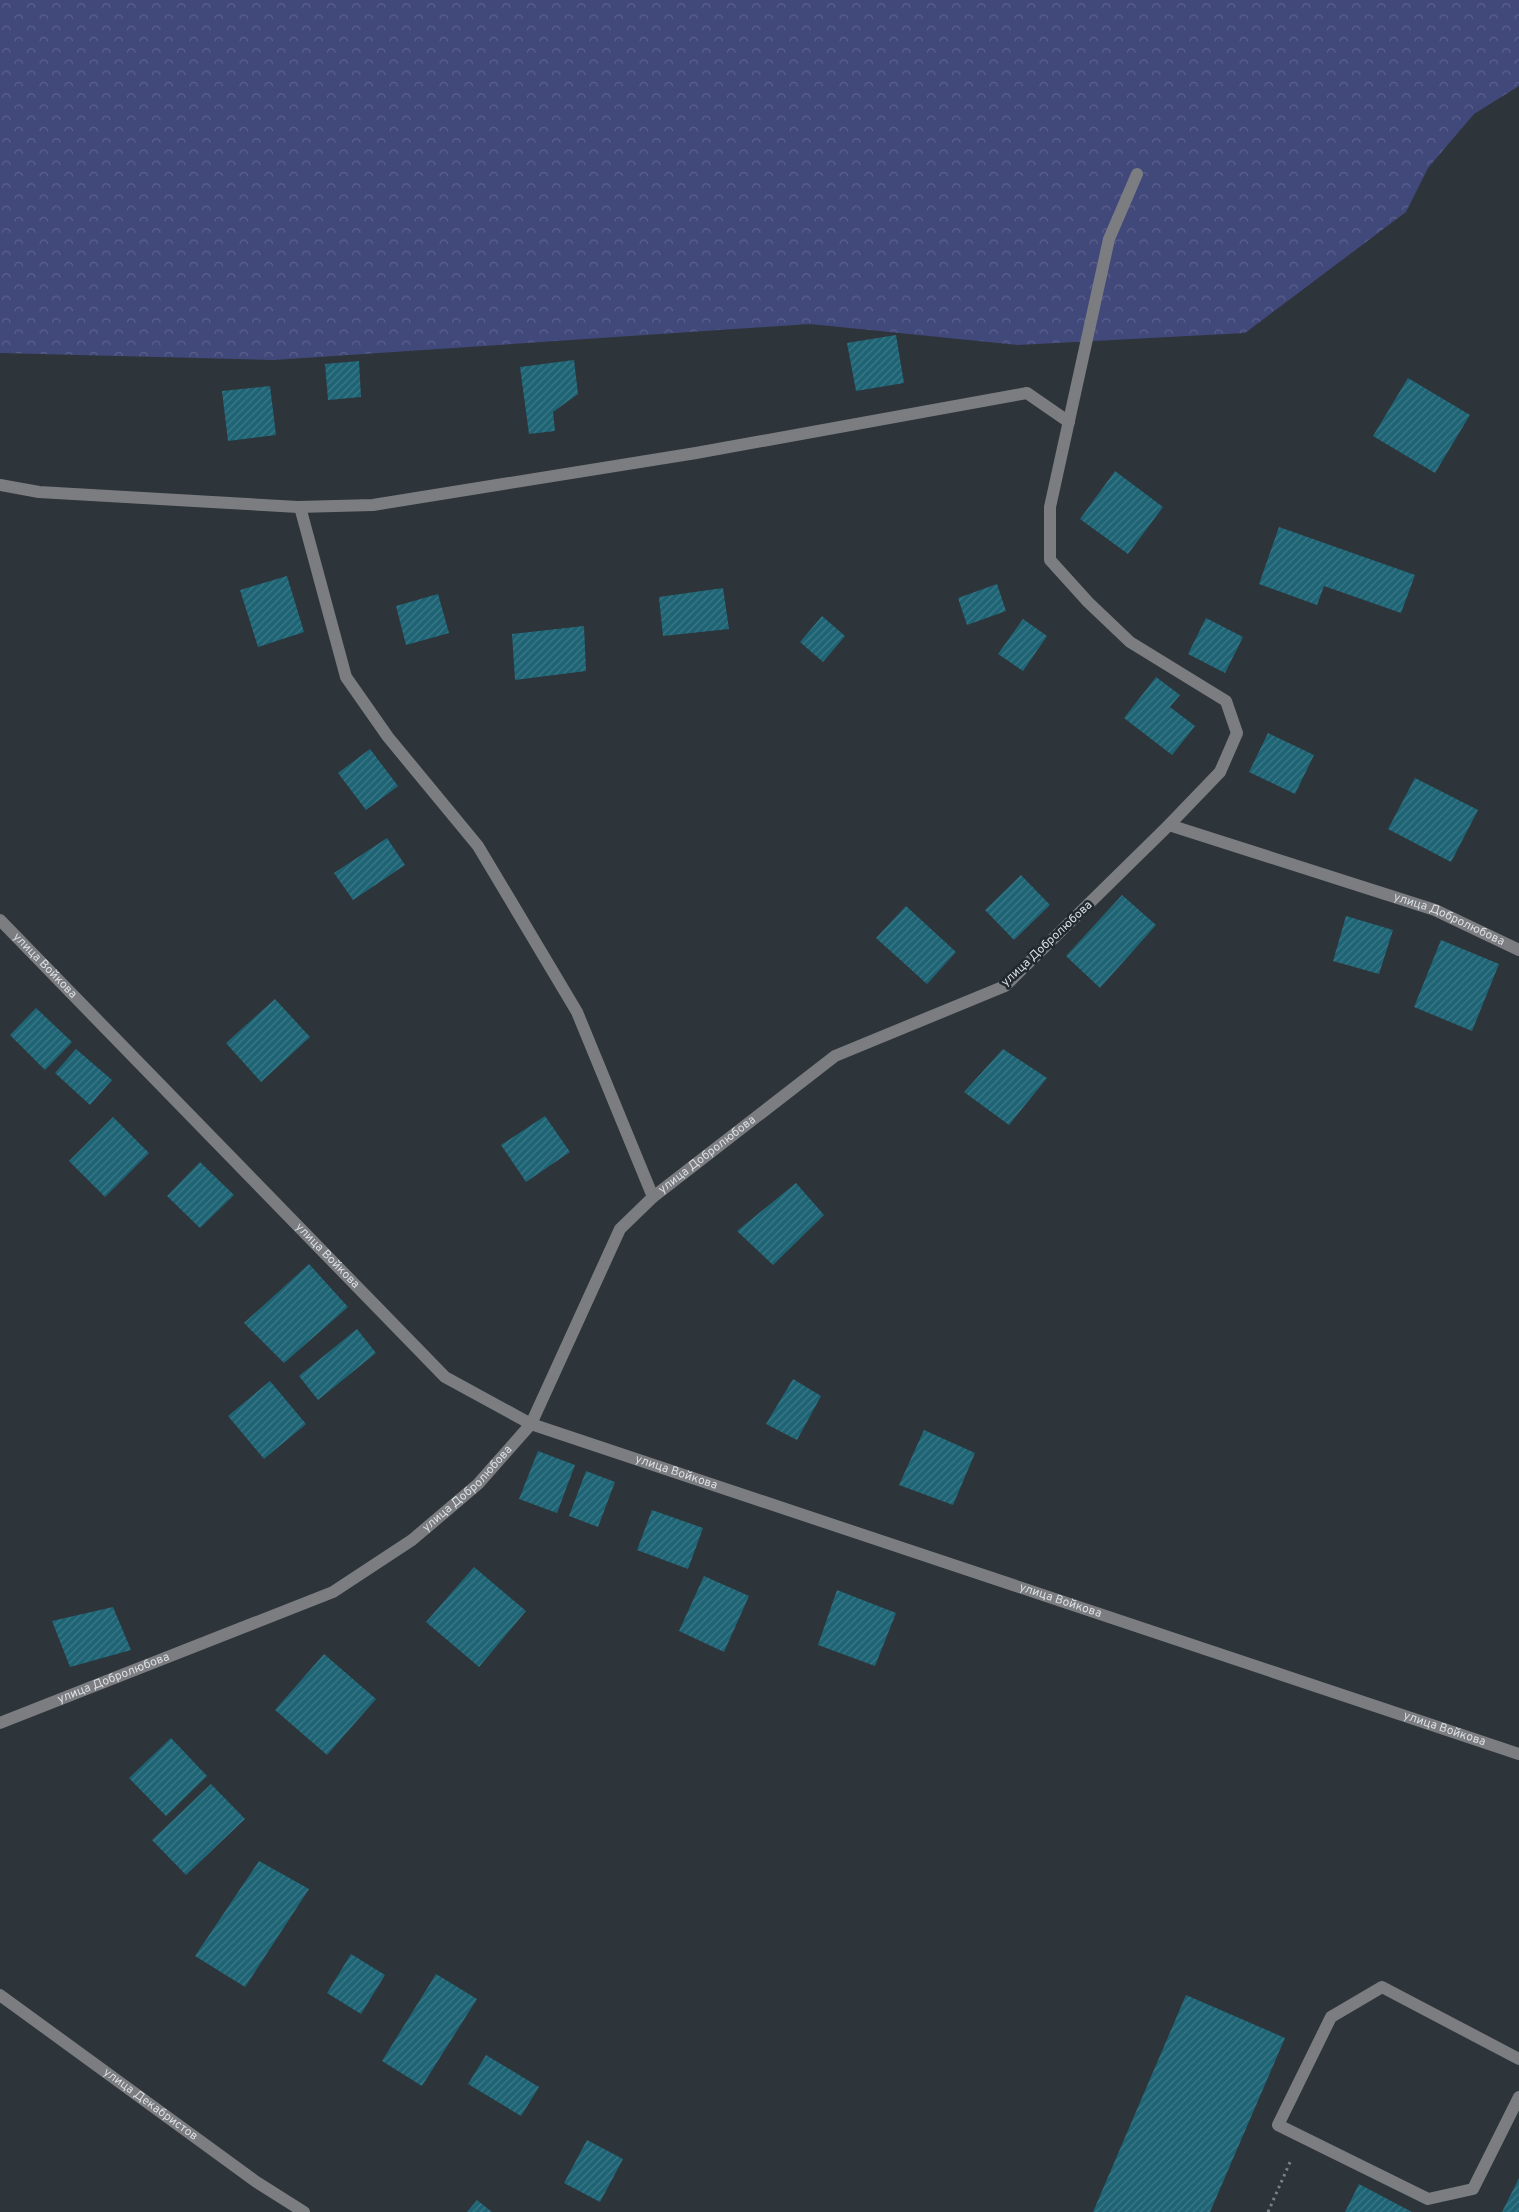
<svg xmlns="http://www.w3.org/2000/svg" width="1519" height="2212" viewBox="0 0 1519 2212" font-family="Overpass,sans-serif">
<style>
.forest{fill:url(#forest-crowns)}
.building{fill:url(#building-hatch)}
.lines{fill:none;stroke-linecap:round;stroke-linejoin:round}
.path{stroke:#7a8085;stroke-width:3;stroke-dasharray:2.5 4;stroke-linecap:butt}
.minor{stroke:#7b7d81;stroke-width:12}
.labels{text-anchor:middle;dominant-baseline:central;stroke-width:5;stroke-linejoin:round;paint-order:stroke}
.street-label{font-size:12px;fill:#dadfe3;stroke:#232a2f}
</style>
<defs>
<pattern id="forest-crowns" width="20" height="18" patternUnits="userSpaceOnUse" patternTransform="scale(1.25)"><rect width="20" height="18" fill="#41487a"/><path d="M2 6a3 3 0 1 1 6 0M12 15a3 3 0 1 1 6 0" fill="none" stroke="#5c628d"/></pattern>
<pattern id="building-hatch" width="6" height="6" patternUnits="userSpaceOnUse" patternTransform="scale(1.25)"><rect width="6" height="6" fill="#1e6475"/><path d="M-1 1l2-2M0 6l6-6M5 7l2-2" fill="none" stroke="#3e7a88"/></pattern>
</defs>
<rect width="100%" height="100%" fill="#2d343a"/>
<path class="forest" d="M 0,0 L 1519,0 L 1519,86 L 1474,114 L 1428,168 L 1406,212 L 1245,333 L 1018,345 L 810,324 L 274,360 L 0,353 Z"/>
<path class="building" d="M 896,335 L 904,383 L 856,391 L 847,343 Z
M 574,360 L 578,394 L 553,412 L 555,431 L 529,434 L 520,367 Z
M 359,361 L 361,397 L 328,400 L 325,364 Z
M 1408,378 L 1470,415 L 1435,473 L 1373,436 Z
M 270,386 L 276,435 L 228,441 L 222,391 Z
M 1115,471 L 1163,507 L 1128,554 L 1080,519 Z
M 1279,527 L 1415,575 L 1401,613 L 1324,586 L 1317,605 L 1259,584 Z
M 287,576 L 304,632 L 258,647 L 240,590 Z
M 997,584 L 1006,611 L 967,625 L 958,598 Z
M 723,588 L 729,629 L 663,636 L 659,597 Z
M 438,594 L 449,633 L 406,645 L 396,606 Z
M 822,616 L 845,636 L 823,662 L 800,642 Z
M 1206,618 L 1243,637 L 1225,673 L 1188,654 Z
M 1023,619 L 1047,636 L 1023,671 L 998,654 Z
M 584,626 L 586,671 L 515,680 L 512,634 Z
M 1156,677 L 1180,695 L 1170,707 L 1195,726 L 1172,755 L 1124,718 Z
M 1268,733 L 1314,755 L 1295,794 L 1249,772 Z
M 370,749 L 398,786 L 366,810 L 338,773 Z
M 1415,778 L 1478,810 L 1451,862 L 1388,829 Z
M 387,838 L 405,865 L 353,900 L 334,873 Z
M 1021,875 L 1050,905 L 1014,940 L 985,910 Z
M 1122,895 L 1156,925 L 1100,988 L 1066,956 Z
M 906,906 L 956,952 L 927,984 L 876,938 Z
M 1346,916 L 1393,930 L 1379,974 L 1333,961 Z
M 1441,940 L 1499,964 L 1472,1031 L 1414,1007 Z
M 275,999 L 310,1037 L 261,1082 L 226,1043 Z
M 36,1008 L 72,1042 L 45,1070 L 10,1035 Z
M 76,1049 L 112,1080 L 90,1105 L 55,1073 Z
M 1003,1049 L 1047,1078 L 1009,1125 L 964,1092 Z
M 545,1116 L 570,1152 L 526,1182 L 501,1145 Z
M 113,1117 L 149,1153 L 105,1197 L 69,1161 Z
M 200,1162 L 234,1195 L 200,1228 L 167,1196 Z
M 796,1183 L 824,1215 L 773,1265 L 737,1231 Z
M 309,1264 L 348,1307 L 284,1363 L 244,1323 Z
M 357,1329 L 376,1353 L 318,1400 L 299,1376 Z
M 793,1379 L 821,1396 L 797,1440 L 766,1424 Z
M 270,1381 L 306,1424 L 264,1459 L 228,1416 Z
M 924,1430 L 975,1453 L 953,1505 L 899,1485 Z
M 538,1451 L 575,1465 L 557,1513 L 519,1499 Z
M 586,1471 L 615,1482 L 598,1527 L 569,1516 Z
M 652,1510 L 703,1528 L 688,1569 L 637,1550 Z
M 474,1567 L 526,1611 L 479,1667 L 426,1622 Z
M 704,1576 L 749,1596 L 724,1652 L 679,1631 Z
M 837,1590 L 896,1613 L 875,1666 L 818,1645 Z
M 113,1607 L 131,1650 L 70,1667 L 52,1621 Z
M 324,1654 L 376,1699 L 327,1755 L 275,1710 Z
M 171,1738 L 207,1776 L 166,1816 L 129,1778 Z
M 211,1784 L 245,1819 L 186,1875 L 152,1840 Z
M 259,1861 L 309,1889 L 245,1987 L 195,1956 Z
M 351,1954 L 385,1975 L 361,2014 L 327,1993 Z
M 436,1974 L 477,1999 L 422,2086 L 382,2061 Z
M 1186,1995 L 1285,2038 L 1210,2212 L 1093,2212 Z
M 486,2055 L 539,2087 L 521,2116 L 468,2084 Z
M 587,2140 L 623,2159 L 600,2202 L 564,2183 Z
M 1519,2178 L 1519,2212 L 1502,2212 Z
M 1359,2184 L 1412,2212 L 1345,2212 Z
M 477,2200 L 492,2212 L 467,2212 Z"/>
<g class="lines">
<path class="path" d="M 1268,2212 L 1291,2160"/>
<g class="minor">
<path d="M 1137,174 L 1109,239 L 1050,507 L 1050,560 L 1088,602 L 1130,642 L 1226,701 L 1237,733 L 1220,772 L 1169,825"/>
<path d="M 0,485 L 39,492 L 298,507 L 373,505 L 696,453 L 1027,393 L 1069,422"/>
<path d="M 300,507 L 346,677 L 388,737 L 478,846 L 577,1012 L 653,1197"/>
<path id="s1" d="M 0,920 L 445,1377 L 531,1424 L 1519,1754"/>
<path id="s2" d="M 0,1723 L 333,1592 L 412,1540 L 478,1484 L 531,1424 L 620,1229 L 653,1197 L 835,1056 L 1005,986 L 1169,825 L 1435,910 L 1519,950"/>
<path id="s3" d="M 0,1995 L 255,2181 L 304,2212"/>
<path d="M 1519,2059 L 1382,1987 L 1331,2017 L 1278,2125 L 1428,2199 L 1473,2189 L 1519,2097"/>
</g>
</g>
<g class="labels">
<g class="street-label">
<text stroke="none"><textPath href="#s2" startOffset="1819">улица Добролюбова</textPath></text>
<text transform="translate(1047 944) rotate(-43)">улица Добролюбова</text>
<text stroke="none"><textPath href="#s1" startOffset="64">улица Войкова</textPath></text>
<text stroke="none"><textPath href="#s2" startOffset="948">улица Добролюбова</textPath></text>
<text stroke="none"><textPath href="#s1" startOffset="469">улица Войкова</textPath></text>
<text stroke="none"><textPath href="#s1" startOffset="889">улица Войкова</textPath></text>
<text stroke="none"><textPath href="#s2" startOffset="528">улица Добролюбова</textPath></text>
<text stroke="none"><textPath href="#s1" startOffset="1294">улица Войкова</textPath></text>
<text stroke="none"><textPath href="#s2" startOffset="122">улица Добролюбова</textPath></text>
<text stroke="none"><textPath href="#s1" startOffset="1699">улица Войкова</textPath></text>
<text stroke="none"><textPath href="#s3" startOffset="186">улица Декабристов</textPath></text>
</g>
</g>
</svg>
